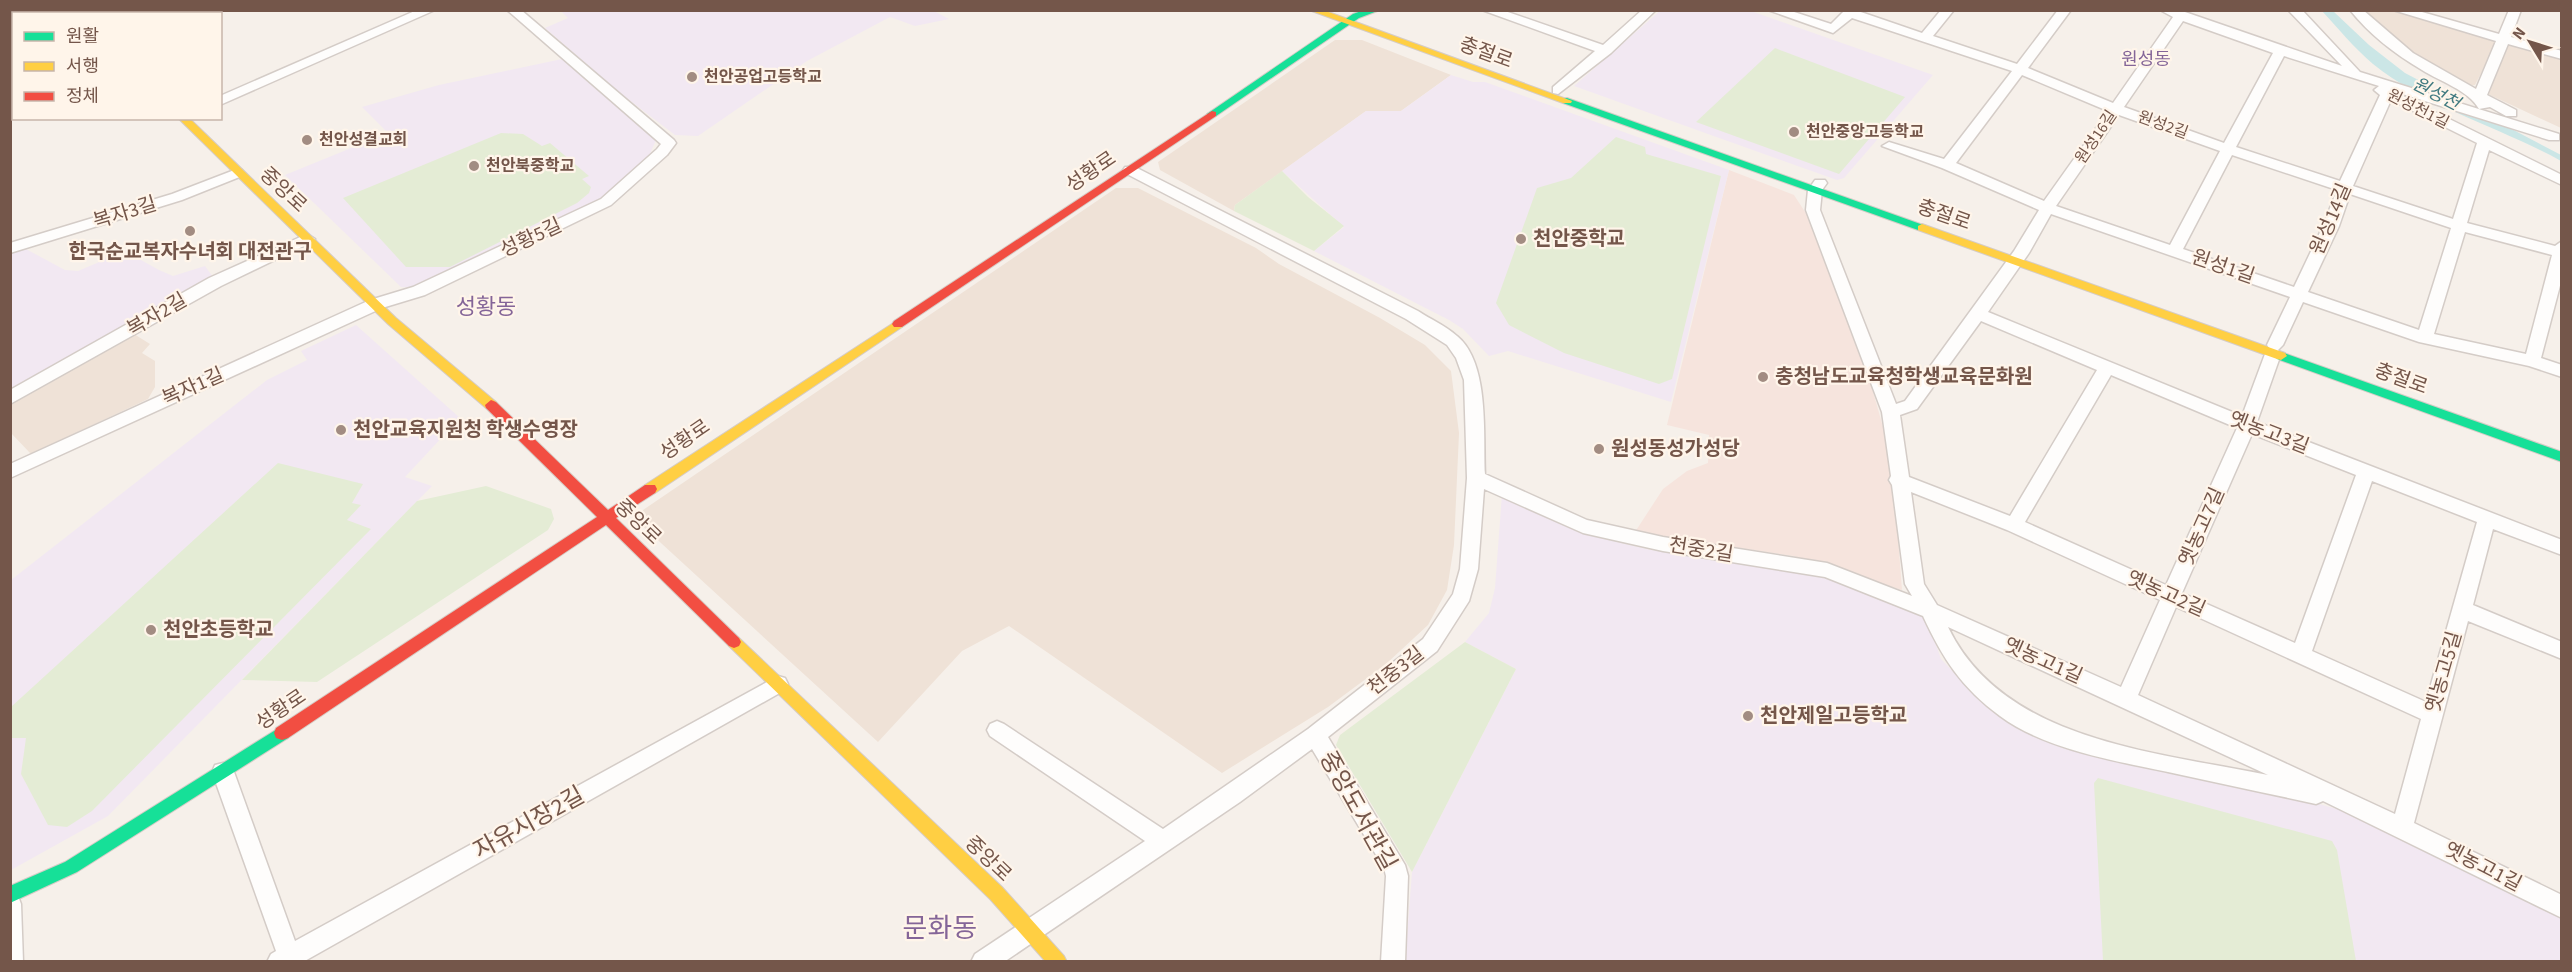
<svg xmlns="http://www.w3.org/2000/svg" width="2572" height="972" viewBox="0 0 2572 972" font-family="'Source Sans 3','Noto Sans KR',sans-serif">
<style>
.residential{fill:#efe2d7}
.commercial{fill:#f6e4dd}
.education{fill:#f2e8f2}
.green{fill:#e4ecd5}
.water{fill:#cbe6e6}
.lines{fill:none;stroke-linecap:round;stroke-linejoin:round}
.street-casing{stroke:#d4ccc7;stroke-width:3}
.fast-casing{stroke:#d5ccc6;stroke-width:2}
.slow-casing{stroke:#d5ccc6;stroke-width:2}
.jam-casing{stroke:#d5ccc6;stroke-width:2}
.street{fill:#fefdfc;fill-rule:evenodd}
.fast{fill:#16e098;fill-rule:evenodd}
.slow{fill:#ffcf43;fill-rule:evenodd}
.jam{fill:#f24e42;fill-rule:evenodd}
.poi-dot{fill:#a28c82;stroke:#fff5ea;stroke-width:2}
.labels{text-anchor:middle;dominant-baseline:central;stroke-width:4.5;stroke-linejoin:round;paint-order:stroke}
.far-poi-label{font-size:16px;font-weight:bold;fill:#74564a;stroke:#fff5ea;text-anchor:start}
.far-street-label{font-size:16px;fill:#74564a;stroke:#fff5ea}
.far-quarter-label{font-size:18px;fill:#846598;stroke:#fff5ea}
.far-water-label{font-size:18px;font-style:italic;fill:#417a80;stroke:#fff5ea}
.street-label{font-size:20px;fill:#74564a;stroke:#fff5ea}
.poi-label{font-size:20px;font-weight:bold;fill:#74564a;stroke:#fff5ea;text-anchor:start}
.quarter-label{font-size:22px;fill:#846598;stroke:#fff5ea}
.near-street-label{font-size:24px;fill:#74564a;stroke:#fff5ea}
.near-quarter-label{font-size:27px;fill:#846598;stroke:#fff5ea}
</style>
<rect width="100%" height="100%" fill="#f6f0ea"/>
<path class="residential" d="M 2362,11 L 2402,11 L 2498,40 L 2475,85 L 2468,86 L 2394,43 Z
M 1335,40 L 1362,40 L 1451,75 L 1401,111 L 1366,111 L 1235,205 L 1234,211 L 1160,170 L 1158,162 Z
M 2509,44 L 2561,57 L 2561,128 L 2488,94 Z
M 1116,188 L 1138,188 L 1256,248 L 1279,264 L 1380,318 L 1425,345 L 1451,371 L 1459,433 L 1454,545 L 1447,590 L 1428,625 L 1386,664 L 1328,707 L 1222,773 L 1009,626 L 962,651 L 878,742 L 637,521 L 643,510 Z
M 134,334 L 150,344 L 142,353 L 155,361 L 155,387 L 148,399 L 31,454 L 11,433 L 10,403 Z"/>
<path class="commercial" d="M 11,11 L 223,11 L 218,14 L 14,14 L 13,43 L 11,42 Z
M 1729,170 L 1794,195 L 1811,221 L 1872,388 L 1892,459 L 1902,590 L 1793,556 L 1635,532 L 1663,489 L 1687,471 L 1708,463 L 1709,435 L 1667,425 Z"/>
<path class="education" d="M 1661,10 L 1751,11 L 1933,75 L 1844,178 L 1837,180 L 1574,86 Z
M 561,11 L 932,10 L 949,19 L 915,26 L 890,17 L 807,61 L 698,136 L 675,135 L 620,93 L 545,28 L 568,18 Z
M 562,59 L 656,140 L 649,156 L 610,193 L 590,206 L 416,288 L 401,287 L 285,175 L 388,133 L 362,107 L 439,85 Z
M 1451,75 L 1473,82 L 1485,82 L 1729,170 L 1671,402 L 1508,351 L 1489,356 L 1463,329 L 1449,320 L 1314,251 L 1344,227 L 1282,171 L 1366,111 L 1401,111 Z
M 139,246 L 141,260 L 159,270 L 173,276 L 205,266 L 213,277 L 11,388 L 11,252 L 24,248 L 65,270 L 78,271 L 104,260 L 113,249 L 123,251 Z
M 356,325 L 460,418 L 405,477 L 432,486 L 108,816 L 11,870 L 11,580 L 267,380 L 307,360 L 301,351 Z
M 1502,494 L 1552,520 L 1604,539 L 1651,550 L 1826,576 L 1882,594 L 1927,619 L 1941,659 L 1981,701 L 2025,730 L 2085,751 L 2319,804 L 2383,822 L 2562,917 L 2561,962 L 1405,962 L 1412,872 L 1516,669 L 1465,642 L 1489,613 L 1495,588 Z"/>
<path class="green" d="M 1775,48 L 1905,97 L 1839,174 L 1696,122 Z
M 501,133 L 523,134 L 542,146 L 550,143 L 589,176 L 582,179 L 591,187 L 589,193 L 577,203 L 450,267 L 406,267 L 343,198 Z
M 1616,137 L 1645,147 L 1646,154 L 1721,176 L 1672,379 L 1659,384 L 1564,353 L 1509,325 L 1496,303 L 1537,188 L 1571,178 Z
M 1282,171 L 1308,197 L 1344,226 L 1314,251 L 1234,211 L 1235,205 Z
M 278,463 L 363,484 L 352,503 L 361,505 L 347,520 L 371,529 L 92,811 L 67,827 L 48,825 L 21,774 L 26,738 L 11,738 L 11,707 Z
M 486,486 L 551,509 L 554,519 L 548,530 L 317,682 L 242,680 L 417,501 Z
M 1465,642 L 1516,669 L 1412,872 L 1336,745 L 1340,735 Z
M 2098,778 L 2332,841 L 2337,850 L 2356,961 L 2103,961 L 2094,783 Z"/>
<path class="water" d="M 2322,11 L 2333,11 L 2369,45 L 2405,73 L 2561,155 L 2561,161 C 2500,127 2428,108 2373,64 C 2354,48 2338,28 2322,11 Z"/>
<g class="lines">
<g class="street-casing">
<path id="street" d="M 96,10 L 128,10 L 133,14 L 101,14 Z
M 207,10 L 221,10 L 218,14 L 204,14 Z
M 417,10 L 435,10 L 220,105 L 220,96 Z
M 507,10 L 521,10 L 674,140 L 676,143 L 667,155 L 611,205 L 425,295 L 382,308 L 10,478 L 10,464 L 370,300 L 413,287 L 601,199 L 657,149 L 661,144 Z
M 1482,10 L 1502,10 L 1603,45 L 1642,10 L 1656,10 L 1611,53 L 1558,94 L 1553,93 L 1553,87 L 1595,51 Z
M 1768,10 L 1788,10 L 1831,24 L 1845,10 L 1855,10 L 1922,33 L 1941,10 L 1954,10 L 1933,36 L 2017,64 L 2058,10 L 2071,10 L 2028,68 L 2113,103 L 2173,17 L 2160,10 L 2185,12 L 2342,66 L 2288,10 L 2302,10 L 2360,72 L 2559,134 L 2559,140 L 2549,140 L 2393,91 L 2562,175 L 2562,185 L 2489,150 L 2467,223 L 2555,246 L 2562,241 L 2562,278 L 2541,358 L 2562,365 L 2562,377 L 2529,366 L 2419,342 L 2303,302 L 2283,345 L 2278,350 L 2281,354 L 2257,422 L 2562,540 L 2562,555 L 2493,529 L 2473,605 L 2562,642 L 2562,659 L 2468,621 L 2414,823 L 2562,895 L 2562,918 L 2323,801 L 2316,804 C 2267,793 2217,783 2168,772 C 2116,761 2044,749 2000,716 C 1961,687 1943,659 1923,616 L 1825,577 L 1663,551 L 1583,533 L 1484,489 L 1478,569 L 1469,601 L 1437,651 L 1328,737 L 1405,865 L 1408,876 L 1405,962 L 1381,962 L 1386,876 L 1384,868 L 1312,749 L 1240,802 L 1004,962 L 971,962 L 975,954 L 1145,841 L 990,736 L 987,730 L 990,724 L 997,721 L 1004,724 L 1163,829 L 1308,729 L 1423,639 L 1453,594 L 1460,569 L 1467,478 L 1464,380 L 1456,358 L 1447,345 L 1406,319 L 1125,173 L 1123,170 L 1125,167 L 1135,167 L 1418,311 C 1430,319 1446,326 1457,336 C 1490,363 1483,436 1485,474 L 1587,520 L 1663,537 L 1827,563 L 1912,596 L 1905,584 L 1892,485 L 1889,480 L 1891,476 L 1882,412 L 1806,210 L 1808,190 L 1815,180 L 1825,180 L 1827,183 L 1822,190 L 1820,210 L 1896,404 L 1905,401 L 2014,251 L 2039,210 L 1942,168 L 1882,146 L 1889,142 L 1944,159 L 2012,71 L 1852,18 L 1833,33 ZM 2183,21 L 2273,53 L 2224,143 L 2124,107 ZM 2284,56 L 2379,86 L 2374,90 L 2380,95 L 2340,181 L 2236,147 ZM 2022,75 L 2108,111 L 2044,201 L 1956,163 ZM 2391,100 L 2477,143 L 2453,219 L 2353,186 ZM 2119,115 L 2220,151 L 2170,245 L 2056,206 ZM 2232,155 L 2337,190 L 2323,226 L 2294,287 L 2183,249 ZM 2350,194 L 2451,228 L 2419,330 L 2308,292 L 2339,226 ZM 2051,214 L 2290,297 L 2267,345 L 2270,349 L 2265,354 L 2242,416 L 1988,312 L 2029,253 ZM 2465,232 L 2552,255 L 2526,354 L 2434,334 ZM 1981,321 L 2097,370 L 2010,516 L 1909,477 L 1900,415 L 1917,409 ZM 2111,375 L 2237,428 L 2166,585 L 2025,522 ZM 2252,434 L 2356,475 L 2295,643 L 2182,593 ZM 2372,481 L 2477,522 L 2426,702 L 2312,651 ZM 1911,492 L 2007,530 L 2160,600 L 2121,687 L 1937,605 L 1924,584 ZM 2176,607 L 2421,719 L 2395,814 L 2138,695 ZM 1948,627 L 2268,775 C 2157,752 2003,742 1948,627 Z
M 2350,10 L 2363,10 L 2413,53 L 2476,89 L 2496,41 L 2393,10 L 2415,10 L 2499,34 L 2509,10 L 2521,10 L 2511,37 L 2562,51 L 2562,59 L 2508,44 L 2487,95 L 2516,110 L 2516,116 L 2506,116 L 2490,107 L 2479,109 C 2468,90 2441,82 2422,70 C 2395,54 2370,35 2350,10 Z
M 14,97 L 14,105 L 10,106 L 10,98 Z
M 237,169 L 242,170 L 244,173 L 242,176 L 182,200 L 10,253 L 10,243 L 172,194 Z
M 307,234 L 315,239 L 312,242 L 221,286 L 10,404 L 10,390 L 209,278 Z
M 778,676 L 785,678 L 788,684 L 785,690 L 303,962 L 267,962 L 271,954 L 276,951 L 212,772 L 215,765 L 223,763 L 231,765 L 234,772 L 295,941 Z
M 10,893 L 18,896 L 21,904 L 23,962 L 10,962 Z"/>
</g>
<g class="fast-casing">
<path id="fast" d="M 1364,10 L 1380,10 L 1359,18 L 1216,116 L 1208,116 L 1207,114 L 1353,14 Z
M 1567,98 L 1926,226 L 1928,228 L 1926,230 L 1918,230 L 1563,103 L 1563,99 Z
M 2281,352 L 2562,452 L 2562,462 L 2277,359 L 2275,356 Z
M 282,726 L 288,728 L 290,733 L 288,738 L 77,872 L 10,903 L 10,886 L 65,862 Z"/>
</g>
<g class="slow-casing">
<path id="slow" d="M 1309,10 L 1323,10 L 1572,101 L 1571,103 L 1563,103 Z
M 178,118 L 189,118 L 396,318 L 496,402 L 497,405 L 496,408 L 486,408 L 388,324 Z
M 1922,224 L 2285,353 L 2287,356 L 2281,360 L 2277,359 L 1918,230 L 1918,226 Z
M 898,320 L 904,324 L 902,327 L 655,493 L 645,493 L 643,489 L 645,485 Z
M 734,636 L 739,638 L 1002,887 L 1064,956 L 1067,962 L 1046,962 L 990,899 L 729,646 L 727,642 L 729,638 Z"/>
</g>
<g class="jam-casing">
<path id="jam" d="M 10,50 L 14,50 L 14,56 L 10,56 Z
M 1212,111 L 1216,112 L 1216,116 L 902,327 L 894,327 L 892,324 L 894,321 Z
M 491,400 L 496,402 L 608,510 L 645,485 L 655,485 L 657,489 L 655,493 L 616,518 L 739,638 L 741,642 L 739,646 L 734,648 L 729,646 L 606,525 L 288,738 L 282,740 L 276,738 L 274,733 L 276,728 L 597,517 L 486,408 L 485,405 Z"/>
</g>
<use href="#street" class="street"/>
<use href="#fast" class="fast"/>
<use href="#slow" class="slow"/>
<use href="#jam" class="jam"/>
</g>
<g class="poi-dot">
<circle cx="692" cy="77" r="6"/>
<circle cx="1794" cy="132" r="6"/>
<circle cx="307" cy="140" r="6"/>
<circle cx="474" cy="166" r="6"/>
<circle cx="190" cy="231" r="6"/>
<circle cx="1521" cy="239" r="6"/>
<circle cx="1763" cy="377" r="6"/>
<circle cx="341" cy="430" r="6"/>
<circle cx="1599" cy="449" r="6"/>
<circle cx="151" cy="630" r="6"/>
<circle cx="1748" cy="716" r="6"/>
</g>
<g class="labels">
<g class="far-poi-label">
<text x="704" y="77">천안공업고등학교</text>
<text x="1806" y="132">천안중앙고등학교</text>
<text x="319" y="140">천안성결교회</text>
<text x="486" y="166">천안북중학교</text>
</g>
<g class="far-street-label">
<text transform="translate(2418 109) rotate(27)">원성천1길</text>
<text transform="translate(2163 125) rotate(20)">원성2길</text>
<text transform="translate(2096 137) rotate(-56)">원성16길</text>
</g>
<g class="far-quarter-label">
<text x="2146" y="59">원성동</text>
</g>
<g class="far-water-label">
<text transform="translate(2436 94) rotate(27)">원성천</text>
</g>
<g class="street-label">
<text transform="translate(1486 53) rotate(20)">충절로</text>
<text transform="translate(1091 172) rotate(-34)">성황로</text>
<text transform="translate(283 190) rotate(43)">중앙로</text>
<text transform="translate(125 213) rotate(-17)">복자3길</text>
<text transform="translate(1944 215) rotate(19)">충절로</text>
<text transform="translate(2331 219) rotate(-67)">원성14길</text>
<text transform="translate(531 238) rotate(-25)">성황5길</text>
<text transform="translate(2223 267) rotate(19)">원성1길</text>
<text transform="translate(157 315) rotate(-30)">복자2길</text>
<text transform="translate(2401 379) rotate(20)">충절로</text>
<text transform="translate(193 387) rotate(-24)">복자1길</text>
<text transform="translate(2269 433) rotate(21)">옛농고3길</text>
<text transform="translate(685 440) rotate(-34)">성황로</text>
<text transform="translate(638 522) rotate(44)">중앙로</text>
<text transform="translate(2202 527) rotate(-66)">옛농고7길</text>
<text transform="translate(1701 550) rotate(9)">천중2길</text>
<text transform="translate(2166 594) rotate(24)">옛농고2길</text>
<text transform="translate(2043 661) rotate(24)">옛농고1길</text>
<text transform="translate(1396 671) rotate(-38)">천중3길</text>
<text transform="translate(2444 672) rotate(-74)">옛농고5길</text>
<text transform="translate(281 710) rotate(-34)">성황로</text>
<text transform="translate(988 859) rotate(44)">중앙로</text>
<text transform="translate(2483 867) rotate(27)">옛농고1길</text>
</g>
<g class="poi-label">
<text x="1533" y="239">천안중학교</text>
<text x="190" y="252" text-anchor="middle">한국순교복자수녀회 대전관구</text>
<text x="1775" y="377">충청남도교육청학생교육문화원</text>
<text x="353" y="430">천안교육지원청 학생수영장</text>
<text x="1611" y="449">원성동성가성당</text>
<text x="163" y="630">천안초등학교</text>
<text x="1760" y="716">천안제일고등학교</text>
</g>
<g class="quarter-label">
<text x="486" y="307">성황동</text>
</g>
<g class="near-street-label">
<text transform="translate(1358 811) rotate(61)">중앙도서관길</text>
<text transform="translate(529 823) rotate(-29)">자유시장2길</text>
</g>
<g class="near-quarter-label">
<text x="940" y="928">문화동</text>
</g>
</g>
<rect width="2572" height="972" fill="none" stroke="#74564a" stroke-width="24"/>
<rect x="12" y="12" width="210" height="108" fill="#fff5ea" stroke="#c7b5aa" stroke-width="1.5"/>
<rect x="24" y="32" width="30" height="9" fill="#16e098" stroke="#c7b5aa" stroke-width="1.5"/>
<text x="66" y="42" font-size="18" fill="#74564a">원활</text>
<rect x="24" y="62" width="30" height="9" fill="#ffcf43" stroke="#c7b5aa" stroke-width="1.5"/>
<text x="66" y="72" font-size="18" fill="#74564a">서행</text>
<rect x="24" y="92" width="30" height="9" fill="#f24e42" stroke="#c7b5aa" stroke-width="1.5"/>
<text x="66" y="102" font-size="18" fill="#74564a">정체</text>
<g transform="translate(2530 42) rotate(308)" stroke="#fff5ea" stroke-width="4.5" paint-order="stroke">
<path d="M0-4.5L10 22L0 15L-10 22Z" fill="#74564a"/>
<text y="-9" font-size="16" font-weight="bold" text-anchor="middle" fill="#74564a">N</text>
</g>
</svg>
